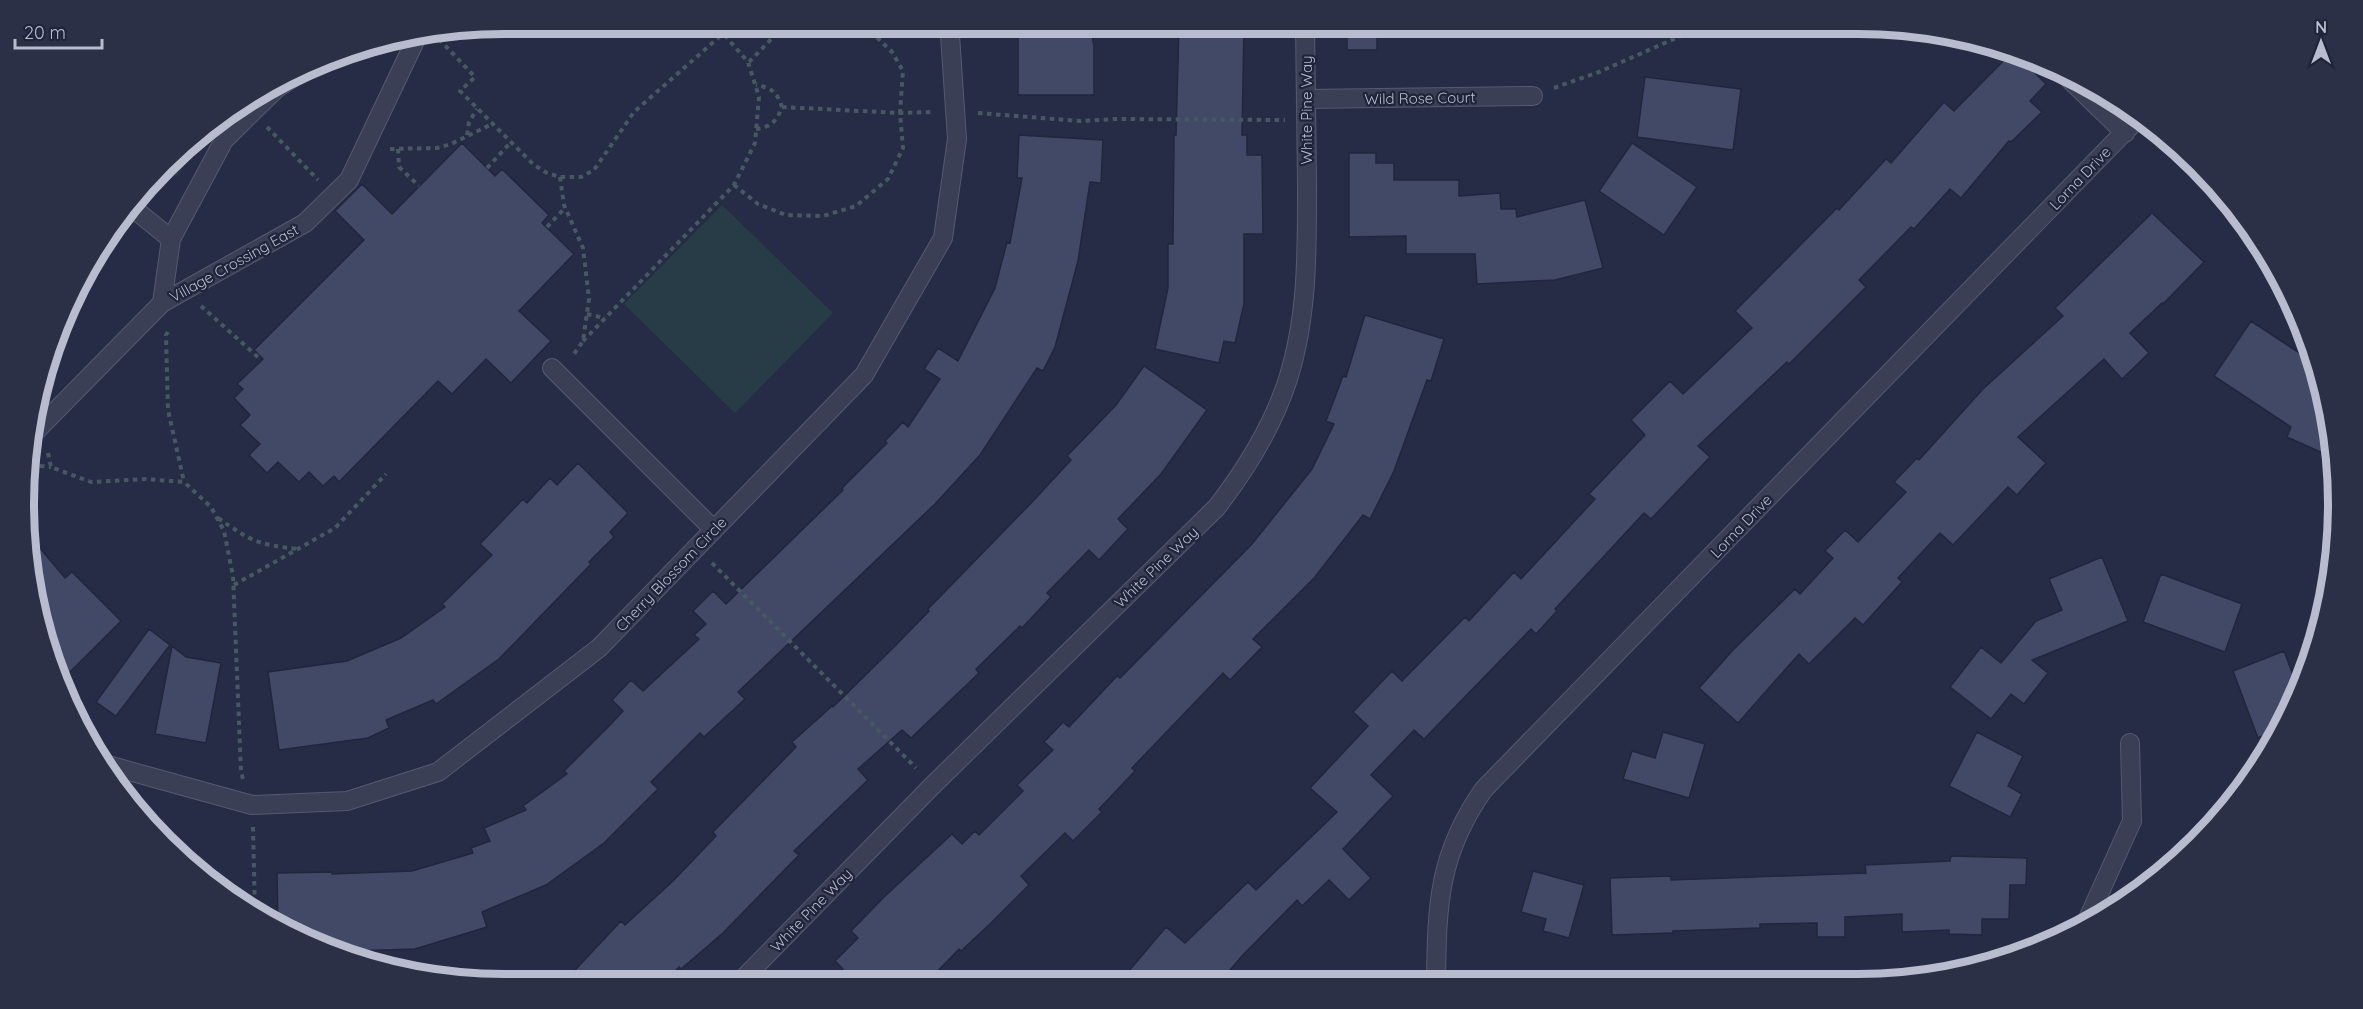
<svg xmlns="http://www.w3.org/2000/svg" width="2363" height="1009" viewBox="0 0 2363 1009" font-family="Quicksand,sans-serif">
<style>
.green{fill:#283c47}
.building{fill:#424966;stroke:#21263d;stroke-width:1.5}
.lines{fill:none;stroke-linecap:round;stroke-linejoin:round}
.minor-casing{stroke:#565a70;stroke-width:20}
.path{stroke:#465962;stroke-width:4;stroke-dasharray:4.5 4.5;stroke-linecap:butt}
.minor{stroke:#3a3f55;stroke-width:18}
.labels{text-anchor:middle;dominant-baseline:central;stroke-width:4.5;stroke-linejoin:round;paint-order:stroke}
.street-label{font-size:15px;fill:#b8bcce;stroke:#1f243b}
.rim{fill:none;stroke:#b8bcce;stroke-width:8}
</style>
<rect width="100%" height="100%" fill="#262c46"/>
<path class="green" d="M 220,120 L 189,157 L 178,175 L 156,182 L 188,143 Z
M 722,205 L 833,313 L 735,413 L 624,304 Z"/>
<path class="building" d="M 1018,24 L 1090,24 L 1094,46 L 1094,95 L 1018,95 Z
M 1179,24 L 1244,24 L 1242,135 L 1247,135 L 1247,155 L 1262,155 L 1263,234 L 1244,234 L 1244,304 L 1235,343 L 1224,341 L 1219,363 L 1155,349 L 1168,288 L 1168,244 L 1173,244 L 1174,135 L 1176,135 Z
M 1347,24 L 1377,24 L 1377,50 L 1347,50 Z
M 2013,51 L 2046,84 L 2030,101 L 2042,112 L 2011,142 L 2009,141 L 1961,198 L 1950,189 L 1914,229 L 1911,227 L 1859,280 L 1866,287 L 1789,364 L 1787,362 L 1698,446 L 1710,457 L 1651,519 L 1644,513 L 1555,609 L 1557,611 L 1536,634 L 1531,629 L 1424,739 L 1414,730 L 1371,775 L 1393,796 L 1343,849 L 1371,878 L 1349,900 L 1329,880 L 1302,906 L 1297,900 L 1242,956 L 1219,983 L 1141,983 L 1128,972 L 1166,927 L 1185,943 L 1248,882 L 1256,890 L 1337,812 L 1310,788 L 1368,726 L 1353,712 L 1392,671 L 1402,681 L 1465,617 L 1469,621 L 1514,572 L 1521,579 L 1595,499 L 1589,494 L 1645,435 L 1631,420 L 1670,381 L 1683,394 L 1752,328 L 1735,311 L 1837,208 L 1839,210 L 1886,159 L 1891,163 L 1944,102 L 1954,111 Z
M 1645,77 L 1741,89 L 1733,150 L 1637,137 Z
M 1019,135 L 1103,140 L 1101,183 L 1090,182 L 1078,261 L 1055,347 L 1043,371 L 1037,368 L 980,455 L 935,504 L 738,692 L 745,699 L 704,737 L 700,733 L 651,782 L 658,789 L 604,843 L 546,885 L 482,912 L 487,927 L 415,949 L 351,951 L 351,945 L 319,945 L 278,927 L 277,873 L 332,872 L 332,874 L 412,871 L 473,853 L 471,848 L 490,841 L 484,828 L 526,810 L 523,806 L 567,774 L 564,771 L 612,723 L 623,711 L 612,700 L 631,680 L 643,691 L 699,639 L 694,635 L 706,624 L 693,611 L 713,591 L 726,604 L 843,490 L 842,488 L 887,443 L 885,441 L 903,422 L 908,427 L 940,379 L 924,369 L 938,348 L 958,361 L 995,288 L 1007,242 L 1010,243 L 1022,178 L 1017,178 Z
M 462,143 L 495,176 L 502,169 L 549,215 L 542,223 L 574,254 L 519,311 L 551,341 L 511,383 L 486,359 L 452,394 L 438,381 L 339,482 L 334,476 L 323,486 L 309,472 L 299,482 L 278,462 L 267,473 L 249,455 L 260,444 L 240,425 L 250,415 L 234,398 L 243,389 L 237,384 L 263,359 L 254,350 L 364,240 L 335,211 L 362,184 L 392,214 Z
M 1632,143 L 1697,187 L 1664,235 L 1599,191 Z
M 1349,153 L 1376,153 L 1376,163 L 1394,163 L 1394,180 L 1459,180 L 1459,196 L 1500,193 L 1501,209 L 1516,209 L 1517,217 L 1585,200 L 1603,268 L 1555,280 L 1477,284 L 1475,254 L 1406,254 L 1406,236 L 1349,237 Z
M 2152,213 L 2204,262 L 2163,304 L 2162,303 L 2130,333 L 2149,353 L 2122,379 L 2104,359 L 2018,437 L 2046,463 L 2017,495 L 2008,487 L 1953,545 L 1940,533 L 1898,578 L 1902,582 L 1863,625 L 1855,618 L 1809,664 L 1799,654 L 1738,723 L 1699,688 L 1733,650 L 1795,589 L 1800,594 L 1833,558 L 1825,551 L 1845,530 L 1858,542 L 1906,492 L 1894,482 L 1917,458 L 1919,460 L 1983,389 L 2063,316 L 2055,308 Z
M 1365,315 L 1444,339 L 1431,381 L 1427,380 L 1394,471 L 1370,519 L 1363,515 L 1315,577 L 1253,639 L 1262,647 L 1230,680 L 1223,673 L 1132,768 L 1135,771 L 1099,809 L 1102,812 L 1073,841 L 1065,833 L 1021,876 L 1029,885 L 990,924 L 961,951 L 959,949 L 925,984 L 828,984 L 843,969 L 835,961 L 858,938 L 851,931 L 884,897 L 952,834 L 962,844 L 975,831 L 979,835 L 1023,791 L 1017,785 L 1053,750 L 1044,742 L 1063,722 L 1069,727 L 1117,676 L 1120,678 L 1252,544 L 1312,469 L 1334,424 L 1326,421 L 1343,376 L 1346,377 Z
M 2251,321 L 2316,364 L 2323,380 L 2336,459 L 2287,437 L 2291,427 L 2214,376 Z
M 1144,366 L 1207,410 L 1161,474 L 1118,519 L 1128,529 L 1099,560 L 1089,550 L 1047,593 L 1051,597 L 1022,628 L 1020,626 L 976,669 L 979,673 L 911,738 L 902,730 L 858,769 L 868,780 L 794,851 L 799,855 L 723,933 L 681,969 L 679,967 L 662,985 L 561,985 L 621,921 L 625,925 L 674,880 L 716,836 L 713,832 L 796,747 L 792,742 L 832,706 L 833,707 L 895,646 L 929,611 L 928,609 L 1035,499 L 1071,460 L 1067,456 L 1116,405 Z
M 578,463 L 628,513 L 610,532 L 614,537 L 589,562 L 591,564 L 499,659 L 436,704 L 433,700 L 386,720 L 389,728 L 368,738 L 279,750 L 268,672 L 347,661 L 401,638 L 445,607 L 442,604 L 492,555 L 480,544 L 523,499 L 527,503 L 550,478 L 557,485 Z
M 29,535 L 65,578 L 72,572 L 121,621 L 65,677 L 50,659 L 28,568 Z
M 2102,557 L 2128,621 L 2032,660 L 2048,673 L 2024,704 L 2011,694 L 1991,719 L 1950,687 L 1981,647 L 2001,663 L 2036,621 L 2062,610 L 2049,579 Z
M 2161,574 L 2242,604 L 2225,652 L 2143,622 Z
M 149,629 L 170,645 L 116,716 L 96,702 Z
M 172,646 L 186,657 L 221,663 L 206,743 L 155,734 Z
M 2284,651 L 2298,688 L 2275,731 L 2258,738 L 2233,671 Z
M 1663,732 L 1705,744 L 1689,798 L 1623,779 L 1632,751 L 1655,758 Z
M 1977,732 L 2023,756 L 2008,786 L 2022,794 L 2010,817 L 1949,786 Z
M 1951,856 L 2027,858 L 2026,885 L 2010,885 L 2009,919 L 1982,919 L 1982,935 L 1949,934 L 1949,930 L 1902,932 L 1902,914 L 1845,917 L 1845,937 L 1817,937 L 1817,923 L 1760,924 L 1760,928 L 1673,931 L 1673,933 L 1612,935 L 1610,878 L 1671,876 L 1671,880 L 1866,873 L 1865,865 L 1950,861 Z
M 1533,871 L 1584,885 L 1569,938 L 1543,931 L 1546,919 L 1521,912 Z"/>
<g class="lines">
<g class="minor-casing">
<path id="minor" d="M 2062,72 L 2125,133
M 1307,99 L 1533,96
M 134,209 L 171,239
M 162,303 L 305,223 L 349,180 L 416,39
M 552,368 L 714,530
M 32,435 L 162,303 L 171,239 L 224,140 L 276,89 L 303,71
M 104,764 L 252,805 L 347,801 L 438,772 L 599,648 L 864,375 L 943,238 L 957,139 L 950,35 L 946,24
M 2086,923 L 2132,821 L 2130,743
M 1436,982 C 1437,905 1438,854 1484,789 L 2139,117
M 738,984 L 933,785 L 1217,507 C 1247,468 1273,426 1288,379 C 1308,316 1307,250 1307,184 C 1306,131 1306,77 1305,24"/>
</g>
<path class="path" d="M 439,39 L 475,77 L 460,91 L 534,165 L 547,173 L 560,177 L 581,177 L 594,170 L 634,112 L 734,24
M 749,62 L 786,24
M 1554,88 L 1599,72 L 1708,24
M 782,107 L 900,113 L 931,112
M 978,113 L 1080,121 L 1115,119 L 1285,120
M 267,127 L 318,180
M 756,129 C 771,127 777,121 782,107 C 777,92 772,88 756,85
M 467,135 L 469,122 L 477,109
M 390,149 L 437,148 L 451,144 L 492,124
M 398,149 L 399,167 L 419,186
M 487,168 L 511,142
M 560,177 L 564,205 L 583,248 L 589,299 L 583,341 L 572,357
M 734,185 L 758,204 L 786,215 L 823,216 L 856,206 L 888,179 L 903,148 L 900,113 L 903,71 L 892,52 L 863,24
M 547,227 L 565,208
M 201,306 L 260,359
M 587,314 L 605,318
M 168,332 L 166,335 L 168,410 L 184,482
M 583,341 L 734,185 L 755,143 L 759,97 L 748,62 L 715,24
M 48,453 L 51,467 L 91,482 L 145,479 L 184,482 L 211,507 L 224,531 L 233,576 L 241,772 L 243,779
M 31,465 L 51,467
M 218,518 C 251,541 258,545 299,549
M 712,563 L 916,768
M 234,585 L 335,528 L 386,474
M 253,827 L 255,914"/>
<use href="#minor" class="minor"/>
</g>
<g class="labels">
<g class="street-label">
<text transform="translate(1420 98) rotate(-1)">Wild Rose Court</text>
<text transform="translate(1306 110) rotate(-90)">White Pine Way</text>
<text transform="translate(2080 178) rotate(-46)">Lorna Drive</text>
<text transform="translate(234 263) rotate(-29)">Village Crossing East</text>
<text transform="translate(1741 526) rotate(-46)">Lorna Drive</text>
<text transform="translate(1156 567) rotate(-44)">White Pine Way</text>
<text transform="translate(671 574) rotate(-46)">Cherry Blossom Circle</text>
<text transform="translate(811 910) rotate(-46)">White Pine Way</text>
</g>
</g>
<path d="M0 0H2363V1009H0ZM504 34H1858A470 470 0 0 1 2328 504V504A470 470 0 0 1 1858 974H504A470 470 0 0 1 34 504V504A470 470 0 0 1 504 34Z" fill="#2b3047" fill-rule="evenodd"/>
<path class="rim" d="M504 34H1858A470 470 0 0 1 2328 504V504A470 470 0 0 1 1858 974H504A470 470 0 0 1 34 504V504A470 470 0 0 1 504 34Z"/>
<g transform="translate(2321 42)" stroke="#1f243b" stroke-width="4.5" paint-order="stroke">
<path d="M0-4.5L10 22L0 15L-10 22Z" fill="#b8bcce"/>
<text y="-9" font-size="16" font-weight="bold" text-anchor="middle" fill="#b8bcce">N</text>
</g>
<path d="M15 39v9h87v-9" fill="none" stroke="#b8bcce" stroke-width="3"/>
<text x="24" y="39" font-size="18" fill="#b8bcce" stroke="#1f243b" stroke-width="4.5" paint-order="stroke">20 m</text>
</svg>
